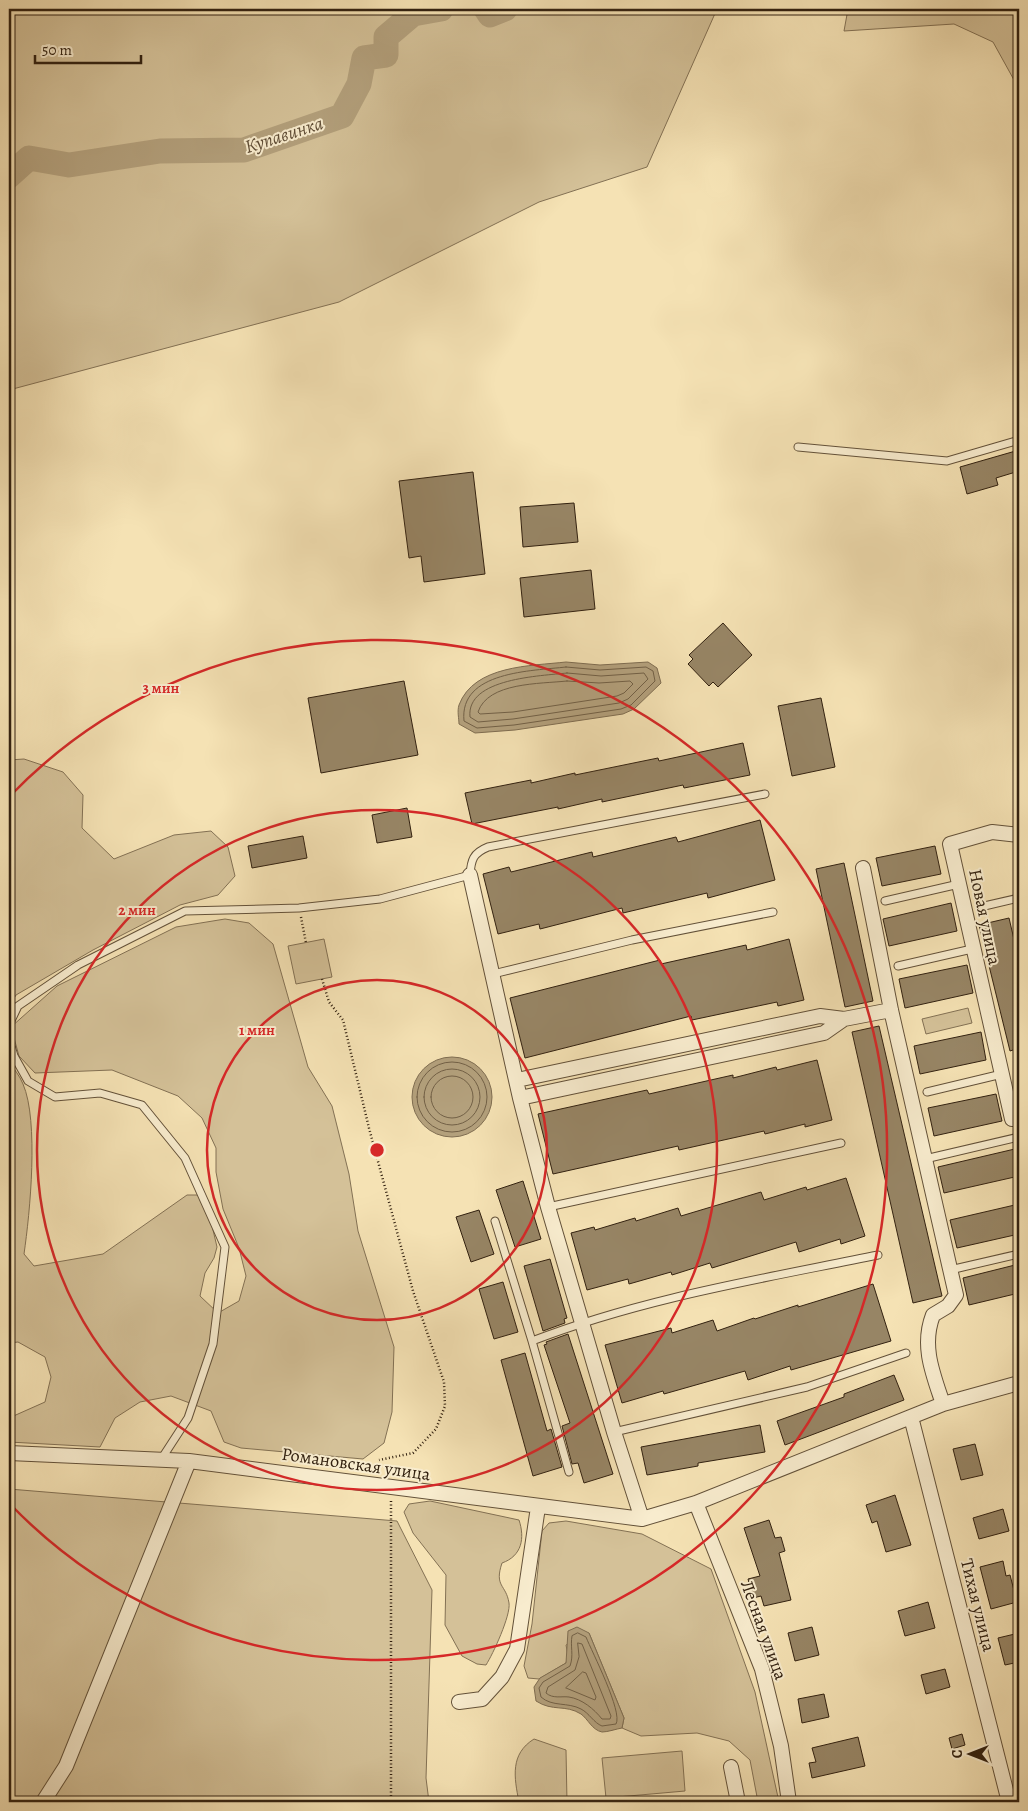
<svg xmlns="http://www.w3.org/2000/svg" width="1028" height="1811" viewBox="0 0 1028 1811" font-family="Alegreya,serif">
<style>
.green{fill:#d4c198;stroke:#837154}
.water{fill:#b3a07c;stroke:#7f6d51}
.lines{fill:none;stroke-linecap:round;stroke-linejoin:round}
.shore{stroke:#726046;stroke-width:1}
.river{stroke:#b3a07c;stroke-width:25}
.building{fill:#978565;stroke:#322110}
.lane-casing{stroke:#635139;stroke-width:9}
.street-casing{stroke:#635139;stroke-width:16}
.path{stroke:#322110;stroke-width:2.5;stroke-dasharray:1 2.5;stroke-linecap:butt}
.lane{stroke:#f8ecce;stroke-width:7}
.street{stroke:#f8ecce;stroke-width:14}
.ring{fill:none;stroke:#d62828;stroke-width:2.5}
.labels{text-anchor:middle;dominant-baseline:central;stroke-width:4;stroke-linejoin:round;paint-order:stroke}
.street-label{font-size:18px;fill:#322110;stroke:#f8ecce}
.water-label{font-size:19px;font-style:italic;fill:#5f4d36;stroke:#f8ecce}
.centre{fill:#d62828;stroke:#f8ecce;stroke-width:2.5}
.ring-label{font-size:15px;text-anchor:middle;font-weight:bold;fill:#d62828;stroke:#f8ecce;stroke-width:4;stroke-linejoin:round;paint-order:stroke}
</style>
<rect width="100%" height="100%" fill="#f5e2b4"/>
<filter id="stains"><feTurbulence type="fractalNoise" baseFrequency=".004" numOctaves="4"/><feColorMatrix values="0 0 0 0 .2 0 0 0 0 .09 0 0 0 0 .02 0 0 0 .5 -.17"/></filter>
<radialGradient id="worn" r=".72"><stop offset=".6" stop-color="#630" stop-opacity="0"/><stop offset="1" stop-color="#630" stop-opacity=".3"/></radialGradient>
<path class="green" d="M 9,9 L 717,9 L 647,167 L 539,202 L 339,302 L 9,390 Z
M 848,9 L 1019,9 L 1019,89 L 993,42 L 954,24 L 844,31 Z
M 24,759 L 63,772 L 83,795 L 82,828 L 114,859 L 174,835 L 211,831 L 228,847 L 235,876 L 218,895 L 180,905 L 93,950 L 16,995 L 9,1007 L 9,760 Z
M 225,919 L 249,923 L 273,944 L 308,1067 L 332,1106 L 349,1174 L 358,1231 L 394,1347 L 392,1412 L 384,1443 L 363,1459 L 241,1448 L 224,1442 L 211,1411 L 171,1396 L 140,1402 L 115,1418 L 100,1447 L 9,1442 L 9,1418 L 45,1402 L 51,1377 L 45,1357 L 18,1342 L 9,1343 L 9,1061 C 13,1068 20,1076 23,1084 C 39,1121 30,1213 24,1254 L 34,1266 L 103,1254 L 187,1195 L 200,1195 L 210,1217 L 217,1247 L 214,1258 L 205,1273 L 200,1296 L 218,1313 L 239,1301 L 246,1276 L 239,1248 L 223,1209 L 216,1172 L 216,1148 L 202,1118 L 178,1096 L 112,1070 L 35,1073 L 19,1056 L 11,1027 L 57,986 L 176,927 Z
M 324,939 L 332,977 L 296,984 L 288,946 Z
M 968,1008 L 972,1023 L 926,1034 L 922,1019 Z
M 9,1489 L 397,1521 L 432,1590 L 426,1778 L 429,1802 L 9,1802 Z
M 430,1501 L 519,1520 C 525,1538 522,1556 502,1563 C 494,1587 506,1584 509,1603 C 511,1615 493,1654 486,1665 L 477,1664 L 462,1656 L 445,1625 L 446,1575 L 413,1533 L 404,1512 L 409,1504 Z
M 566,1521 L 642,1534 L 711,1569 L 755,1692 L 779,1802 L 758,1802 L 750,1760 L 729,1741 L 697,1733 L 641,1736 L 622,1728 L 624,1718 L 589,1633 L 566,1645 L 568,1656 L 566,1663 L 539,1679 L 528,1678 L 524,1666 L 532,1624 L 542,1531 L 549,1523 Z
M 534,1739 L 566,1750 L 567,1802 L 519,1802 C 514,1777 510,1754 534,1739 Z
M 682,1751 L 685,1791 L 606,1798 L 602,1758 Z"/>
<path class="water" d="M 566,662 L 600,665 L 648,662 L 657,668 L 661,683 L 634,709 L 623,714 L 515,730 L 475,733 L 459,724 C 459,719 457,711 459,705 C 474,665 531,666 566,662 Z
M412 1097a40 40 0 1 1 80 0a40 40 0 1 1-80 0Z
M 577,1627 L 589,1633 L 624,1718 L 622,1728 C 616,1729 608,1732 602,1732 C 592,1730 588,1719 581,1714 C 565,1704 553,1712 536,1701 L 534,1687 L 540,1678 L 566,1663 L 568,1631 Z"/>
<g class="lines">
<path class="shore" d="M 566,667 L 600,670 L 646,667 L 653,671 L 655,681 L 631,705 L 621,709 L 514,725 L 477,728 L 464,721 C 459,671 532,671 566,667 Z
M 567,673 L 601,676 L 644,673 L 648,679 L 628,699 L 619,703 L 513,719 L 478,722 L 470,717 C 466,678 541,676 567,673 Z
M 567,681 L 599,683 L 630,681 L 633,684 L 624,693 L 617,696 L 513,712 L 480,714 L 478,712 C 488,682 540,684 567,681 Z
M417 1097a35 35 0 1 1 70 0a35 35 0 1 1-70 0Z
M424 1097a28 28 0 1 1 56 0a28 28 0 1 1-56 0Z
M431 1097a21 21 0 1 1 42 0a21 21 0 1 1-42 0Z
M 578,1633 L 586,1637 C 592,1652 623,1712 616,1724 L 602,1726 C 594,1723 589,1713 581,1709 C 568,1702 552,1707 541,1697 L 539,1688 L 543,1682 L 570,1666 C 574,1655 570,1646 572,1636 Z
M 578,1643 L 582,1644 L 611,1716 L 610,1719 L 602,1719 C 594,1709 582,1699 569,1697 C 561,1696 553,1699 546,1693 L 548,1687 L 575,1670 L 579,1657 Z
M 583,1672 L 586,1673 L 596,1697 L 595,1700 L 566,1688 Z"/>
<path class="river" d="M 486,9 L 490,15 L 505,9
M 9,176 L 29,158 L 69,165 L 160,151 L 244,150 L 342,116 L 359,84 L 364,58 L 386,55 L 386,37 L 413,14 L 441,9"/>
</g>
<path class="building" d="M 1019,450 L 1019,471 L 996,478 L 998,485 L 967,494 L 960,467 Z
M 473,472 L 485,574 L 424,582 L 421,556 L 409,558 L 399,481 Z
M 574,503 L 578,542 L 523,547 L 520,507 Z
M 591,570 L 595,609 L 524,617 L 520,578 Z
M 723,623 L 752,655 L 718,687 L 713,682 L 709,686 L 688,664 L 693,659 L 689,655 Z
M 404,681 L 418,755 L 321,773 L 308,698 Z
M 821,698 L 835,767 L 792,776 L 778,706 Z
M 743,743 L 750,775 L 684,788 L 683,785 L 602,802 L 602,799 L 558,809 L 558,807 L 472,824 L 465,793 L 531,780 L 531,783 L 575,773 L 575,775 L 658,758 L 659,761 Z
M 407,808 L 412,837 L 377,843 L 372,815 Z
M 760,820 L 775,880 L 708,898 L 707,893 L 623,913 L 622,908 L 540,929 L 539,924 L 498,934 L 483,874 L 509,867 L 511,872 L 592,852 L 593,857 L 676,837 L 678,842 Z
M 303,836 L 307,858 L 252,868 L 248,846 Z
M 935,846 L 941,874 L 882,886 L 876,858 Z
M 844,863 L 873,1001 L 845,1007 L 816,869 Z
M 951,903 L 957,931 L 889,946 L 883,919 Z
M 1009,918 L 1019,961 L 1019,1048 L 1010,1051 L 979,925 Z
M 789,939 L 804,1000 L 778,1006 L 777,1002 L 692,1020 L 691,1016 L 525,1058 L 510,998 L 660,960 L 661,964 L 746,945 L 747,950 Z
M 967,965 L 973,993 L 905,1008 L 899,979 Z
M 879,1026 L 942,1296 L 913,1303 L 852,1032 Z
M 981,1032 L 986,1060 L 920,1074 L 914,1046 Z
M 817,1060 L 832,1120 L 805,1127 L 805,1124 L 765,1134 L 764,1131 L 679,1150 L 678,1146 L 553,1174 L 538,1114 L 647,1090 L 649,1094 L 733,1075 L 733,1078 L 776,1067 L 777,1070 Z
M 996,1094 L 1002,1121 L 934,1136 L 928,1108 Z
M 1019,1148 L 1019,1176 L 944,1193 L 938,1167 Z
M 846,1178 L 865,1236 L 841,1244 L 840,1239 L 799,1252 L 796,1242 L 712,1268 L 710,1263 L 672,1275 L 671,1272 L 629,1284 L 628,1279 L 587,1290 L 571,1233 L 594,1227 L 595,1230 L 635,1218 L 636,1221 L 678,1208 L 681,1216 L 761,1192 L 764,1200 L 806,1187 L 807,1190 Z
M 523,1181 L 541,1239 L 515,1247 L 496,1190 Z
M 1019,1204 L 1019,1234 L 957,1248 L 950,1220 Z
M 479,1210 L 494,1254 L 471,1262 L 456,1217 Z
M 550,1259 L 567,1318 L 564,1319 L 565,1323 L 543,1331 L 524,1266 Z
M 1019,1264 L 1019,1293 L 969,1305 L 963,1278 Z
M 503,1282 L 518,1332 L 494,1339 L 479,1289 Z
M 873,1284 L 891,1341 L 791,1370 L 790,1366 L 748,1380 L 745,1371 L 664,1394 L 663,1391 L 622,1403 L 605,1345 L 671,1328 L 672,1333 L 713,1320 L 717,1331 L 754,1318 L 755,1319 L 798,1305 L 798,1307 Z
M 568,1334 L 613,1474 L 584,1483 L 578,1463 L 572,1464 L 562,1426 L 570,1423 L 544,1345 L 547,1344 L 546,1342 Z
M 525,1353 L 547,1431 L 551,1429 L 562,1467 L 533,1476 L 501,1360 Z
M 894,1375 L 904,1400 L 785,1445 L 777,1421 L 844,1397 L 844,1394 Z
M 760,1425 L 765,1452 L 698,1463 L 698,1466 L 647,1475 L 641,1447 Z
M 975,1444 L 983,1475 L 961,1480 L 953,1449 Z
M 895,1495 L 911,1545 L 886,1552 L 877,1521 L 872,1523 L 866,1505 Z
M 1003,1509 L 1009,1531 L 979,1539 L 973,1518 Z
M 769,1520 L 775,1538 L 781,1537 L 785,1551 L 779,1553 L 791,1600 L 764,1606 L 761,1596 L 753,1598 L 748,1579 L 760,1576 L 744,1528 Z
M 1003,1561 L 1006,1576 L 1010,1575 L 1017,1602 L 991,1609 L 980,1567 Z
M 928,1602 L 935,1628 L 905,1636 L 898,1611 Z
M 812,1627 L 819,1655 L 795,1661 L 788,1633 Z
M 1019,1633 L 1019,1662 L 1005,1665 L 998,1638 Z
M 945,1669 L 950,1687 L 926,1694 L 921,1675 Z
M 824,1694 L 829,1717 L 802,1723 L 798,1699 Z
M 962,1734 L 965,1745 L 952,1749 L 949,1738 Z
M 858,1737 L 865,1766 L 812,1778 L 809,1763 L 816,1762 L 812,1748 Z"/>
<g class="lines">
<g class="lane-casing">
<path id="lane" d="M 798,447 L 947,461 L 1019,440
M 885,901 L 959,884
M 980,907 L 1019,898
M 898,966 L 972,949
M 493,974 L 632,940 L 773,912
M 9,1025 L 18,1006 L 78,965 L 185,911 L 299,908 L 380,899 L 470,875 C 471,860 473,853 488,847 L 765,794
M 9,1039 L 14,1056 L 28,1081 L 55,1097 L 100,1093 L 142,1105 L 185,1158 L 225,1247 L 213,1344 L 188,1418 L 162,1458
M 927,1092 L 1002,1074
M 925,1159 L 1019,1137
M 548,1207 L 841,1143
M 495,1221 L 532,1341 C 643,1298 761,1279 878,1255
M 950,1270 L 1019,1254
M 532,1341 L 569,1472
M 614,1432 L 807,1387 L 906,1353"/>
</g>
<g class="street-casing">
<path id="street" d="M 1019,835 L 992,832 L 950,844 L 1012,1119 L 1019,1117
M 863,868 L 891,1010 L 956,1295 L 948,1306 L 933,1315 C 921,1346 933,1374 943,1404
M 470,875 L 520,1098 L 548,1207 L 614,1432 L 642,1519
M 517,1080 L 820,1016 L 844,1019 L 891,1010
M 520,1098 L 824,1033 L 844,1019
M 911,1417 L 1009,1802
M 9,1453 L 189,1461 L 642,1519 L 696,1503 L 943,1404 L 1019,1383
M 696,1503 L 762,1669 L 781,1746 L 789,1802
M 459,1702 L 482,1699 L 502,1677 L 517,1649 L 538,1507
M 731,1767 L 738,1802
M 43,1802 L 66,1766 L 189,1461"/>
</g>
<path class="path" d="M 301,917 L 306,943
M 322,979 L 329,1002 L 343,1020 L 369,1128 L 413,1291 L 444,1382 L 445,1406 L 436,1429 L 413,1453 L 379,1460
M 391,1501 L 391,1802"/>
<use href="#lane" class="lane"/>
<use href="#street" class="street"/>
</g>
<g class="ring">
<circle cx="377" cy="1150" r="170"/>
<circle cx="377" cy="1150" r="340"/>
<path d="M10 796A510 510 0 1 1 10 1504"/>
</g>
<g class="labels">
<g class="street-label">
<text transform="translate(985 917) rotate(78)">Новая улица</text>
<text transform="translate(356 1464) rotate(8)">Романовская улица</text>
<text transform="translate(978 1605) rotate(76)">Тихая улица</text>
<text transform="translate(764 1630) rotate(70)">Лесная улица</text>
</g>
<g class="water-label">
<text transform="translate(284 135) rotate(-18)">Купавинка</text>
</g>
</g>
<circle cx="377" cy="1150" r="8" class="centre"/>
<g class="ring-label">
<text x="161" y="693">3 мин</text>
<text x="137" y="915">2 мин</text>
<text x="257" y="1035">1 мин</text>
</g>
<rect width="1028" height="1811" fill="none" stroke="#f5e2b4" stroke-width="30"/>
<rect x="10" y="10" width="1008" height="1791" fill="none" stroke="#322110" stroke-width="2.5"/>
<rect x="15" y="15" width="998" height="1781" fill="none" stroke="#322110"/>
<g transform="translate(970 1754) rotate(270)" stroke="#f8ecce" stroke-width="4" paint-order="stroke">
<path d="M0-4L9 19L0 12L-9 19Z" fill="#322110"/>
<text y="-8" font-size="14" font-weight="bold" text-anchor="middle" fill="#322110">С</text>
</g>
<path d="M35 55v8h106v-8" fill="none" stroke="#322110" stroke-width="2.5"/>
<text x="42" y="55" font-size="15" fill="#322110" stroke="#f8ecce" stroke-width="4" paint-order="stroke">50 m</text>
<rect width="100%" height="100%" filter="url(#stains)"/>
<rect width="100%" height="100%" fill="url(#worn)"/>
</svg>
